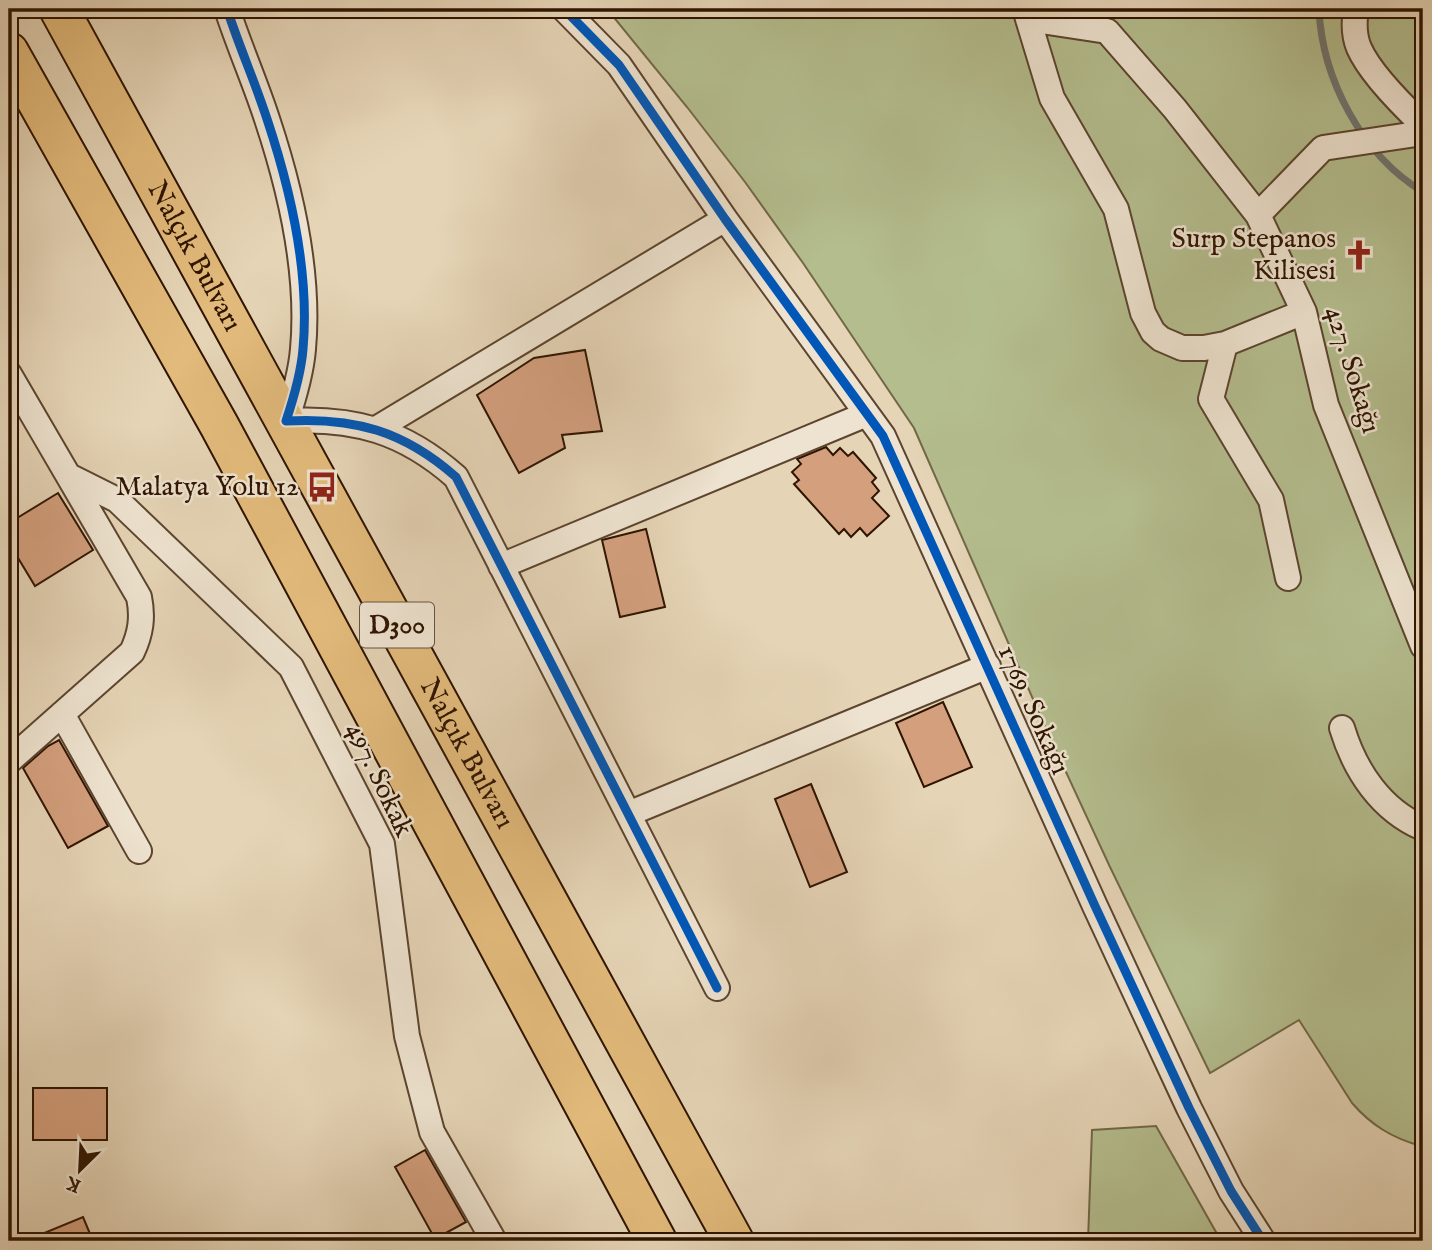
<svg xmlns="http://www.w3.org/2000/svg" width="1432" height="1250" viewBox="0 0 1432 1250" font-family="'IM FELL English',serif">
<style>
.green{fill:#b4bd8e;stroke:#726847;stroke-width:2}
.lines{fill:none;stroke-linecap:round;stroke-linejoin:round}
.stream{stroke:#707570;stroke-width:7}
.building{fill:#d39f7d;stroke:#2f1400;stroke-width:2}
.street-casing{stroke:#5c442e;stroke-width:28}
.highway-casing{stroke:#2f1400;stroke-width:42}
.street{stroke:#eee3d0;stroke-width:24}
.highway{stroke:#e2ba7b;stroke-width:38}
.cycleway-casing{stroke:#eee3d0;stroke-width:13}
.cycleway{stroke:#0057b8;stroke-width:9}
.labels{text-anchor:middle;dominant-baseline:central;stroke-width:5;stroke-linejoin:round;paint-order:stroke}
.shield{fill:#eee3d0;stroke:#68523e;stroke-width:2}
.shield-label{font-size:26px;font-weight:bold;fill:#2f1400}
.poi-label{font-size:28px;fill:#2f1400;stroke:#eee3d0;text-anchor:end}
.street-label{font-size:28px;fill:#2f1400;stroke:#eee3d0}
</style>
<rect width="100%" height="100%" fill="#e5d4b6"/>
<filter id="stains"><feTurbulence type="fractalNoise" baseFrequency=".00286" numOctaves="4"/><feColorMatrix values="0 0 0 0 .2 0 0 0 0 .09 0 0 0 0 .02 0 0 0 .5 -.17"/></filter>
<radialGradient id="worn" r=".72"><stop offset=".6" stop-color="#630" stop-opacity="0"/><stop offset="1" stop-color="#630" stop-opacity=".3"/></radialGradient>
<path class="green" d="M 607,9 L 1423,9 L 1423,1145 L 1421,1146 C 1392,1138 1371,1125 1352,1103 L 1299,1020 L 1210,1073 L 1110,867 L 1047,731 L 914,428 L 803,263 L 745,182 L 687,107 Z
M 1156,1126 L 1216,1232 L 1226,1241 L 1088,1241 L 1092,1130 Z"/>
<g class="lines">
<path class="stream" d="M 1319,9 C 1322,79 1362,155 1423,192"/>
</g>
<path class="building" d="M 585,350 L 602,431 L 562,435 L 565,448 L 519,473 L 477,395 L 534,358 Z
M 826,447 L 833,455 L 840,448 L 848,456 L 853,452 L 876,478 L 872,482 L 879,491 L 872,498 L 889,516 L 867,536 L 860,528 L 851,537 L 844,529 L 839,534 L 794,484 L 799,480 L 792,472 L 801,464 L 797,459 Z
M 58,493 L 93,550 L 35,586 L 9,543 L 9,523 Z
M 646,529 L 665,607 L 620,617 L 602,540 Z
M 943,702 L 972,767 L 924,787 L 896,723 Z
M 59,740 L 108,826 L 68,848 L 23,768 L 48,746 Z
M 811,784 L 847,872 L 810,887 L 775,799 Z
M 33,1088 L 107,1088 L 107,1140 L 33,1140 Z
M 425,1150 L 466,1222 L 435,1239 L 395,1167 Z
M 83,1217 L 93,1241 L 25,1241 Z"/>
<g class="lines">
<g class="street-casing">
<path id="street" d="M 227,9 C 239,46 255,82 267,119 C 291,191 310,272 303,349 C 301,374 294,397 286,421 C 354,417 404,431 456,477 L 717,988
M 564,9 L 619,65 L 725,219 L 883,436 L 1095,906 L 1189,1108 L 1231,1191 L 1263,1241
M 1025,9 L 1052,98 L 1116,209 L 1143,313 L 1153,332 L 1161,339 L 1182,348 L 1204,348 L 1225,344 L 1304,312
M 1356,9 C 1354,21 1354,36 1359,48 C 1370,73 1403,106 1423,125
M 1028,19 L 1107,31 L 1175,109 L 1258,215 L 1304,312 L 1326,405 L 1423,646
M 1258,215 L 1323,148 L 1423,133
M 1225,344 L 1211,399 L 1271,500 L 1288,578
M 9,374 L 139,597 C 143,617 141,633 132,652 L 9,761
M 376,429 L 725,219
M 69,476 L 117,500 L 291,667 L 382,844 L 407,1036 L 432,1132 L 494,1241
M 501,566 L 867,414
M 62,714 L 139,851
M 1342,728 C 1355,771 1381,810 1423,828
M 628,814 L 988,666"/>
</g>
<g class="highway-casing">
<g id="highway">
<path id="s1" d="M 59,9 L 734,1241"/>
<path d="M 9,52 L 219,425 L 657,1241"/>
</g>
</g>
<use href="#street" class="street"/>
<use href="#highway" class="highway"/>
<g class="cycleway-casing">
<path id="cycleway" d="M 227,9 C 239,46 255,82 267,119 C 291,191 310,272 303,349 C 301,374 294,397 286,421 C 354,417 404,431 456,477 L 717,988
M 564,9 L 619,65 L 725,219 L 883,436 L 1095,906 L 1189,1108 L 1231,1191 L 1263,1241"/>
</g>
<use href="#cycleway" class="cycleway"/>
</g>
<defs>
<g id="church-bare" transform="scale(2.415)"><path d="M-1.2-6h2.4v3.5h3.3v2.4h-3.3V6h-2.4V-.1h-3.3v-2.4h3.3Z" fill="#8f2418" stroke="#eee3d0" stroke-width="2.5" paint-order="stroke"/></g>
<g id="bus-bare" transform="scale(2.415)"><path d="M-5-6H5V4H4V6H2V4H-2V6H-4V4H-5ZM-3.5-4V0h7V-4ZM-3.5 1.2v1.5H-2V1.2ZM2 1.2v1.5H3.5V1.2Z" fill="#8f2418" stroke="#eee3d0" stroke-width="2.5" paint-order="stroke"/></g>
</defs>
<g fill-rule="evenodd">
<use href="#church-bare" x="1359" y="255"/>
<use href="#bus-bare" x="322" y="487"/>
</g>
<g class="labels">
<rect class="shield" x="360" y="602.5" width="74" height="45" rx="5"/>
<g class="shield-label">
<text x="397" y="625">D300</text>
</g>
<g class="poi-label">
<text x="1336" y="239">Surp Stepanos<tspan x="1336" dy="32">Kilisesi</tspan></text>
<text x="299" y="487">Malatya Yolu 12</text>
</g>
<g class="street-label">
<text stroke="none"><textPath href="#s1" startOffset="282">Nalçık Bulvarı</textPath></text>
<text transform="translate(1352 370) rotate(73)">427. Sokağı</text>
<text transform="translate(1033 710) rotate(66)">1769. Sokağı</text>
<text stroke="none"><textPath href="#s1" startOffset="849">Nalçık Bulvarı</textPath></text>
<text transform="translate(379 780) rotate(65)">497. Sokak</text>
</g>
</g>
<rect width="1432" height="1250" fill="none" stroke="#e5d4b6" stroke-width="35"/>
<rect x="10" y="10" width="1411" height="1229" fill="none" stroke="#2f1400" stroke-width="3.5"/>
<rect x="18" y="18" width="1397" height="1215" fill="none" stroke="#2f1400" stroke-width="2"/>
<g transform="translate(80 1170) rotate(204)" stroke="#eee3d0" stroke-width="5" paint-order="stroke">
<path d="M0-5L12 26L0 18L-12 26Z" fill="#2f1400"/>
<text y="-10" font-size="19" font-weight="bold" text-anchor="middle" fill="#2f1400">K</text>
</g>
<rect width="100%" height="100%" filter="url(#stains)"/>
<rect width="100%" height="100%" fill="url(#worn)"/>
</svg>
